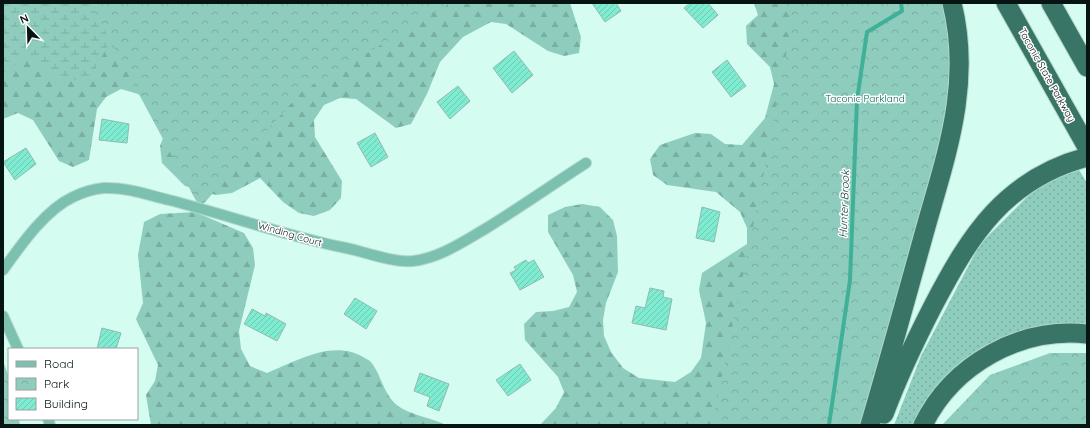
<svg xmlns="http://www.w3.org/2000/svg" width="1090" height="428" viewBox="0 0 1090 428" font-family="Quicksand,sans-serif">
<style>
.grass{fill:url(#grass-dots)}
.forest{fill:url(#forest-firs)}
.wetland{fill:url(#wetland-marsh)}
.park{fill:url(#park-crowns)}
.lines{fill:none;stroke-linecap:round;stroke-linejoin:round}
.stream{stroke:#40b098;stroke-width:4}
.building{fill:url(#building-hatch);stroke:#94baaf}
.street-casing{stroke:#b3d7cc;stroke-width:12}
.highway-casing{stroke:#b3d7cc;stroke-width:21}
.street{stroke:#7cc1af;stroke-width:10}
.highway{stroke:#397566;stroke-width:19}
.labels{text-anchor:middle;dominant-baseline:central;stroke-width:3;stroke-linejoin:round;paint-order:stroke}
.street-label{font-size:10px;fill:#061511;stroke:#fff}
.park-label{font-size:10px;fill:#036352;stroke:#fff}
.water-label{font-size:11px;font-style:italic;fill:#0c3e34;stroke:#fff}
</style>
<defs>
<pattern id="grass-dots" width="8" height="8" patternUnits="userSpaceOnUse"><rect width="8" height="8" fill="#8ecdbd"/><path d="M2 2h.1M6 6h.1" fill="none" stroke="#79afa1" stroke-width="1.8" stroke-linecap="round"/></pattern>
<pattern id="forest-firs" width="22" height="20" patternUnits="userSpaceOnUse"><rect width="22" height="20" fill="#8ecdbd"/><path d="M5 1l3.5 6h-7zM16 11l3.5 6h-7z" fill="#79afa1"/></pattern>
<pattern id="wetland-marsh" width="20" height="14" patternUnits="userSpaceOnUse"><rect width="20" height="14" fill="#8ecdbd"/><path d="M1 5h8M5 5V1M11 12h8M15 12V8" fill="none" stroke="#79afa1"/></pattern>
<pattern id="park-crowns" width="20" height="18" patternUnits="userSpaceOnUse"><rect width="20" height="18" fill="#8ecdbd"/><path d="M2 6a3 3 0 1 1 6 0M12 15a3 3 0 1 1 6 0" fill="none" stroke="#79afa1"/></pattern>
<pattern id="building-hatch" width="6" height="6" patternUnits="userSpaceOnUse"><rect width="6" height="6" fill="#7febd1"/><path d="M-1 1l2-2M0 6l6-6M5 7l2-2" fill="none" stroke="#6cc9b2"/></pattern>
</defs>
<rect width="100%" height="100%" fill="#d4fcf0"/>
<path class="grass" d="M 1078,168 L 1087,183 L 1087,328 L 1067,324 L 1018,334 L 918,425 L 894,425 L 921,356 L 980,244 L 1041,183 Z"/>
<path class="forest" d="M 3,3 L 570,3 L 581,37 L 579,53 L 564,56 L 548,51 L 506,24 L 491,22 L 463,37 L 440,62 L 427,94 L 411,124 L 396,128 L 356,99 L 340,98 L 324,105 L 314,120 L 315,137 L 342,181 L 341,198 L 330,210 L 314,216 L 299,213 L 283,202 L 260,178 L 232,193 L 216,195 L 185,186 L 162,163 L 160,146 L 166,130 L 163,115 L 138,94 L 121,89 L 106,97 L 97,109 L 89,160 L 73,167 L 59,161 L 33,120 L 18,113 L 3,119 Z
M 754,3 L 924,3 L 860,425 L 540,425 L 556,408 L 564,392 L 558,377 L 525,340 L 524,324 L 536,312 L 553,311 L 569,307 L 577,292 L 573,275 L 548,232 L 548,215 L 565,207 L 582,204 L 600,207 L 613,220 L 617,236 L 618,272 L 606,303 L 603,320 L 604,336 L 611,352 L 623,368 L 639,378 L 675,382 L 691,372 L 701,358 L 706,323 L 699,290 L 702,273 L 747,244 L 747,228 L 740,212 L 716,192 L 667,185 L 653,175 L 650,159 L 660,145 L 695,133 L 711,134 L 725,144 L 742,145 L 765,118 L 774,84 L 770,67 L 747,44 L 746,26 L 758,15 Z
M 195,212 L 244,233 L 253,248 L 255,265 L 239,331 L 241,349 L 250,366 L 267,373 C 296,361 333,339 363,357 C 365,358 369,360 371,362 C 382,376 383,394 398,406 C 410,415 432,418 446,425 L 151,425 L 146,395 L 155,381 L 158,365 L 136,319 L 143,303 L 138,255 L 144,222 L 160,214 Z"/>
<path class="wetland" d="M 3,3 L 226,3 L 140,33 L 107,47 L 89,81 L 55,78 L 28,55 L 3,74 Z"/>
<path class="park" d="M 90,3 L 451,3 L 300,93 L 200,208 Z
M 786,3 L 945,3 L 951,27 L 951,107 L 864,425 L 712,425 L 760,193 L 792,23 Z
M 1050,353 L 1087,353 L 1087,425 L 942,425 L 990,375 Z
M 3,361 L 9,377 L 9,419 L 19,419 L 20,425 L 3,425 Z"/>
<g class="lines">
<path class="stream" d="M 829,425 L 850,280 L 857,100 L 867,32 L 902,11 L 901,3"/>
</g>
<path class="building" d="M 592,3 L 616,3 L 621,11 L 605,22 Z
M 690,3 L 708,3 L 718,15 L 703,28 L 684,8 Z
M 514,51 L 533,75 L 512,93 L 493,68 Z
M 727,60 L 746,86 L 731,97 L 712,72 Z
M 458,86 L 470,101 L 450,119 L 437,102 Z
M 102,119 L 129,124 L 127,143 L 99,140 Z
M 375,133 L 388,157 L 371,167 L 357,143 Z
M 26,148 L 36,164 L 15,180 L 3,162 Z
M 702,207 L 720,212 L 714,242 L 696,238 Z
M 526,260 L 528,263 L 534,260 L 544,277 L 520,290 L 510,273 L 516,270 L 514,267 Z
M 650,288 L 664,291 L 663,297 L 672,299 L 666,330 L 632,323 L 636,306 L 645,308 Z
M 355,298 L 377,311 L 366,329 L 344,314 Z
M 252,309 L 265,316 L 266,313 L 286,324 L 277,341 L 244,324 Z
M 102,328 L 121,333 L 116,349 L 97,349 Z
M 520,364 L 531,380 L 508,396 L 496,380 Z
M 420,373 L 449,384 L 439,411 L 427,406 L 430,397 L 414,391 Z"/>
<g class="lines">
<g class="street-casing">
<path id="street" d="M 3,270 C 21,245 45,210 73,197 C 83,192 94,189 104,188 C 126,187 148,195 169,200 C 228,215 286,236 346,248 C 365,252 394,263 413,261 C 439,258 463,242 485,229 C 519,208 552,185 586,163
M 3,316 L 18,349
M 48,419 L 50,425"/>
</g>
<g class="highway-casing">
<path id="highway" d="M 1006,3 L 1087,147
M 1051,3 L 1087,67
M 884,414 C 898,377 915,341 933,306 C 970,235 1005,179 1087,157
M 870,425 C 888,364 905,302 922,241 C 944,160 973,88 952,3
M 923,425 C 953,364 1020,327 1087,334"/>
</g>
<use href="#street" class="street"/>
<use href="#highway" class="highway"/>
</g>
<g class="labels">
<g class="street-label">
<text transform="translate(1047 75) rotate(61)">Taconic State Parkway</text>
<text transform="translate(290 234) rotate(16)">Winding Court</text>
</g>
<g class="park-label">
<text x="865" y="98">Taconic Parkland</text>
</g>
<g class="water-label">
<text transform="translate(844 204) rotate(-88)">Hunter Brook</text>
</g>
</g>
<rect width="1090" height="428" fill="none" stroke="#061511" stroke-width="8"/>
<rect x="8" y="348" width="130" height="72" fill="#ffffff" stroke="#9ba1a0"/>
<rect x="16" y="361" width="20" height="6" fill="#7cc1af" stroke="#9ba1a0"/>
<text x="44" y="368" font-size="12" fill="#061511">Road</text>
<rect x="16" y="378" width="20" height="12" fill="url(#park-crowns)" stroke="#9ba1a0"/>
<text x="44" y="388" font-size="12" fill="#061511">Park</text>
<rect x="16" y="398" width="20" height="12" fill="url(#building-hatch)" stroke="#9ba1a0"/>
<text x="44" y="408" font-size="12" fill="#061511">Building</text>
<g transform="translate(28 28) rotate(337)" stroke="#ffffff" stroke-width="3" paint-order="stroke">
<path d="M0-3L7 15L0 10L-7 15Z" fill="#061511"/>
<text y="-6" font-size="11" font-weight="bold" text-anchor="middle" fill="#061511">N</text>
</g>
</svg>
